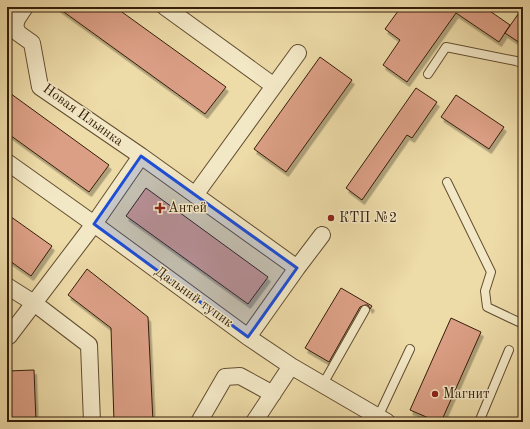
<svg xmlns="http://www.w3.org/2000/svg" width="530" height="429" viewBox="0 0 530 429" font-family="'Old Standard TT',serif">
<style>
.building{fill:#db9f85;stroke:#341e09;filter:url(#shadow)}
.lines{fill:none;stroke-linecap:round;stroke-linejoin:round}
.lane-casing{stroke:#624d31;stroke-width:10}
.street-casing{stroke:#624d31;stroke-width:18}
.lane{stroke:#f3e8c6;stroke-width:8}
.street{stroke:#f3e8c6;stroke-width:16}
.marked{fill:#1d4ed8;fill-opacity:0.2;stroke:#1d4ed8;stroke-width:3;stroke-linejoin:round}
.poi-dot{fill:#8f2418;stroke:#f3e8c6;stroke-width:1.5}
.labels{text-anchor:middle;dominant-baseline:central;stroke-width:3;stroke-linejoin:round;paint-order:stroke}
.street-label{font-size:14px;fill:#341e09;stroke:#f3e8c6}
.poi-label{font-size:14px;fill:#341e09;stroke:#f3e8c6;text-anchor:start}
</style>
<defs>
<filter id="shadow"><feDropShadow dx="2.5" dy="4.5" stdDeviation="0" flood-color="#0004"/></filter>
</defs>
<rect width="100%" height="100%" fill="#eddba8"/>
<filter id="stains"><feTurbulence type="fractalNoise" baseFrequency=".005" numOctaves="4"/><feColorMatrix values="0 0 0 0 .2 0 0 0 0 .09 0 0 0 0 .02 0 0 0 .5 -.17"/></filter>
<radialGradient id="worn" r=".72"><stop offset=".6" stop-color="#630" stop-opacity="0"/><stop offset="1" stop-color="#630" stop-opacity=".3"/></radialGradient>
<path class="building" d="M 57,7 L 115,7 L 226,87 L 205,114 Z
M 401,7 L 484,7 L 510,25 L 499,42 L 456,13 L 407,82 L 383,65 L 400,40 L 385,29 Z
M 523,7 L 523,45 L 505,33 Z
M 320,57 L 352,80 L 286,172 L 254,149 Z
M 416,88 L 437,102 L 412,138 L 407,135 L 362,200 L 346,188 Z
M 7,91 L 109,165 L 89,192 L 7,133 Z
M 456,95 L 504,127 L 489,149 L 441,117 Z
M 146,188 L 268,277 L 248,304 L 126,216 Z
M 7,214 L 52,246 L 31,276 L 7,259 Z
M 87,269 L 148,317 L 153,422 L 114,422 L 111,328 L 68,295 Z
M 341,288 L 372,306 L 370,309 L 368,305 L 365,305 L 360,307 L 329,362 L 305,348 Z
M 451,318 L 481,332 L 441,422 L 438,422 L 410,410 Z
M 34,370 L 36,422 L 7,422 L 7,371 Z"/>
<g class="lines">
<g class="lane-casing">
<path id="lane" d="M 428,74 L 446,47 L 516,61 L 523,64
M 447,182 L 491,272 L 485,291 L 487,307 L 523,324
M 323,384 L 365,310
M 378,417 L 410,349
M 479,422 L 509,350"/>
</g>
<g class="street-casing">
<path id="street" d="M 25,7 L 17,19 L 15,26 L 18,33 L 32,43 L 40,87 L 141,156 L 297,268
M 165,7 L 274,86
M 7,162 L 94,224 L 248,337 L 291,366 L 387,422
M 195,195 L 298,53
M 7,286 L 34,303 L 89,345 L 92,422
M 7,337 L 9,336 L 94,224 L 141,156
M 248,337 L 297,268 L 322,235
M 199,422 L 225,377 L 240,376 L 273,394
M 254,422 L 291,366"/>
</g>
<use href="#lane" class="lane"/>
<use href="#street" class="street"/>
</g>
<path class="marked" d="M 141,156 L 297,268 L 248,337 L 94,224 Z"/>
<g class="poi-dot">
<path d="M158 202h4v4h4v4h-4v4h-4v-4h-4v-4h4z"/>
<circle cx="331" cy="218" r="4"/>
<circle cx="435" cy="394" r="4"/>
</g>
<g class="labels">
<g class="street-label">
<text transform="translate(83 115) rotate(36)">Новая Ильинка</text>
<text transform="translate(194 297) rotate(36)">Дальний тупик</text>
</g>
<g class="poi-label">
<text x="168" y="208">Антей</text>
<text x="339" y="218">КТП №2</text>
<text x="443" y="394">Магнит</text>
</g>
</g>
<rect width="530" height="429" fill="none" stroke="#eddba8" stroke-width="24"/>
<rect x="8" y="8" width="514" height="413" fill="none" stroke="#341e09" stroke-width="2"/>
<rect x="12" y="12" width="506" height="405" fill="none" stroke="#341e09"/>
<rect width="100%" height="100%" filter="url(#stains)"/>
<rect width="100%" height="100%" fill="url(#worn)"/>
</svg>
